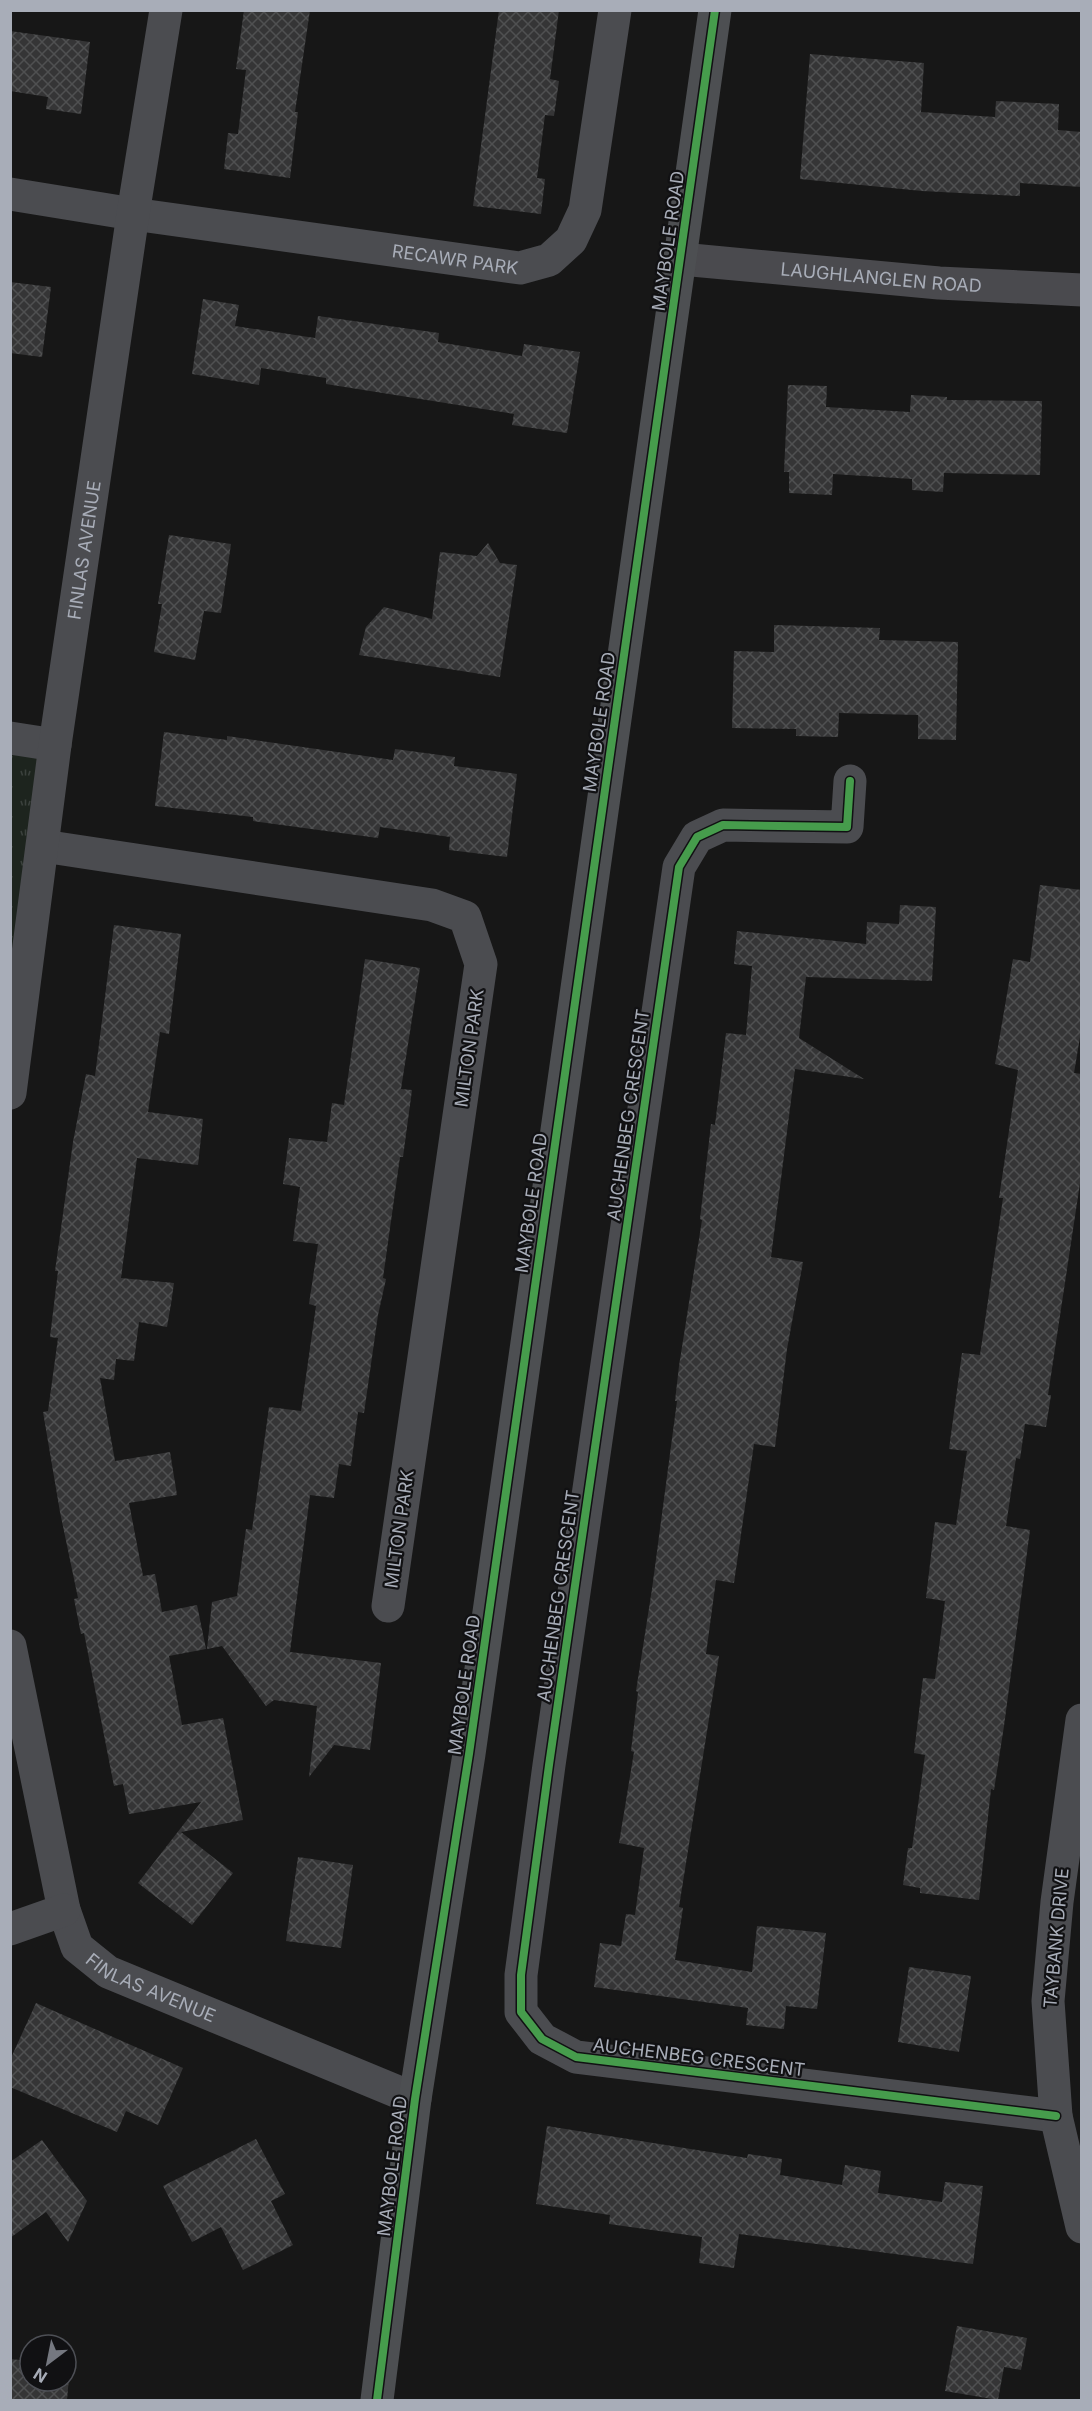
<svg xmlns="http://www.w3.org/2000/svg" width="1092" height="2411" viewBox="0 0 1092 2411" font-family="Inter,sans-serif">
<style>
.grass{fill:url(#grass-tufts)}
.building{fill:url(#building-cross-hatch)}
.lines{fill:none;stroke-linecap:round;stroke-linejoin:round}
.street{stroke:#4b4c50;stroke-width:33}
.secondary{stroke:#4a4a4e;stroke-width:33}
.primary{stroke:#4d4f52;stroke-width:33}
.cycleway-casing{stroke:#111113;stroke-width:11}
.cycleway{stroke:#469c4c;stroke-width:8}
.labels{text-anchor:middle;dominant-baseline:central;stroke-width:4.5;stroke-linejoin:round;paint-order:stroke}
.street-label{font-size:18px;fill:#a8adb8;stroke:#111113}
</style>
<defs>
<pattern id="grass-tufts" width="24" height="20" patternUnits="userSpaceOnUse" patternTransform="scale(1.5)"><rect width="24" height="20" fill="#1d241e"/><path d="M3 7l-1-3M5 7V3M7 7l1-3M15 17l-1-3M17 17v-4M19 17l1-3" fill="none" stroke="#3b413d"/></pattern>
<pattern id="building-cross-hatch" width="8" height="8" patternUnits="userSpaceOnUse" patternTransform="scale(1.5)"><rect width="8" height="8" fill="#353536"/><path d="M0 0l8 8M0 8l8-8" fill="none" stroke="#4f5051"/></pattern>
</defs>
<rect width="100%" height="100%" fill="#171717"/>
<path class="grass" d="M 11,738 L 55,745 L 11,1093 Z"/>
<path class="building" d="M 244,10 L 310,10 L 295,112 L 298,112 L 290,178 L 224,169 L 228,133 L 238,134 L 246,70 L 236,69 Z
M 499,10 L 559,10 L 550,79 L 559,81 L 554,116 L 545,115 L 537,178 L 545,179 L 541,214 L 473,206 Z
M 10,31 L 90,42 L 81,114 L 46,109 L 48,97 L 10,91 Z
M 810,54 L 924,63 L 921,112 L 995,117 L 996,101 L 1059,104 L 1058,130 L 1082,132 L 1082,187 L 1020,183 L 1020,196 L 922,191 L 800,179 Z
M 10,282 L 51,287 L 42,357 L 10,353 Z
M 203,299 L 239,305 L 235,326 L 315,338 L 318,316 L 439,333 L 438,342 L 522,356 L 524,344 L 580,352 L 567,433 L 512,425 L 514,414 L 326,384 L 326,378 L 261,368 L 259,385 L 192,374 Z
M 788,385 L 827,386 L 826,407 L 910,412 L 911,395 L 947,397 L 947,400 L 1042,401 L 1040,475 L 944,473 L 943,492 L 912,490 L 912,479 L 833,474 L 832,495 L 789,493 L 789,472 L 784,472 Z
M 169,535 L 231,544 L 221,613 L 204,611 L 195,660 L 154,652 L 162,604 L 158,604 Z
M 488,543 L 500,563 L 517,565 L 500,677 L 359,655 L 366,627 L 384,607 L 432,619 L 440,552 L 477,556 Z
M 774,625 L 880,628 L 879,640 L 958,642 L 956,740 L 918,739 L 918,715 L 839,713 L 838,737 L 796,736 L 796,729 L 732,728 L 734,651 L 774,652 Z
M 164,732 L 227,740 L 227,736 L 393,760 L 395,749 L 455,757 L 454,766 L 517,774 L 507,857 L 449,850 L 450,837 L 380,827 L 378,838 L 253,821 L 253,817 L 155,806 Z
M 1040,885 L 1082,890 L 1082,1025 L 1074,1073 L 1082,1074 L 1082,1170 L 1048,1395 L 1051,1395 L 1046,1427 L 1025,1424 L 1020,1459 L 1016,1458 L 1006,1526 L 1030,1530 L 1004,1726 L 994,1790 L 991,1789 L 979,1900 L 920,1893 L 920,1888 L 903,1885 L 908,1848 L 912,1848 L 925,1755 L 914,1753 L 923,1678 L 935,1679 L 945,1601 L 926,1598 L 935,1522 L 956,1525 L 967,1451 L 949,1449 L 962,1353 L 980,1355 L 1003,1198 L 999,1198 L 1018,1070 L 995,1064 L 1013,959 L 1030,962 Z
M 900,905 L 936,907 L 932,981 L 806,977 L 799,1038 L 864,1079 L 795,1069 L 771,1257 L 803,1262 L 787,1349 L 775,1447 L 754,1444 L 734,1583 L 716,1580 L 706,1654 L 719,1656 L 679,1907 L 683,1908 L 675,1960 L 752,1972 L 757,1926 L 826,1933 L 817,2009 L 786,2006 L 784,2029 L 746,2025 L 748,2008 L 594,1987 L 600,1943 L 621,1946 L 626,1914 L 635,1915 L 644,1848 L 619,1843 L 634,1752 L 631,1751 L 638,1692 L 636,1691 L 652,1589 L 677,1401 L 675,1401 L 679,1366 L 702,1220 L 700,1219 L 711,1124 L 715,1125 L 726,1033 L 746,1035 L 752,966 L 734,964 L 737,931 L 866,944 L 867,922 L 899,924 Z
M 114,925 L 181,934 L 169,1034 L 160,1032 L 148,1112 L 203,1119 L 198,1165 L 137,1158 L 121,1278 L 174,1283 L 171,1304 L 167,1327 L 139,1322 L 134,1361 L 116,1359 L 114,1380 L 100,1378 L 115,1461 L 170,1452 L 177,1495 L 129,1503 L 143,1576 L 155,1574 L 162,1612 L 197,1605 L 206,1649 L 169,1656 L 182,1725 L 223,1718 L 243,1820 L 181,1832 L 233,1873 L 192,1925 L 138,1883 L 201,1802 L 129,1814 L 123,1784 L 114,1786 L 84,1633 L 81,1634 L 74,1599 L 78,1598 L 60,1512 L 43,1412 L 48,1411 L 58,1338 L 50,1337 L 58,1271 L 55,1271 L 73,1142 L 86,1074 L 95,1076 Z
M 365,959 L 420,968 L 401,1089 L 412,1090 L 403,1157 L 400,1157 L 383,1278 L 386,1279 L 378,1315 L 364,1413 L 358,1412 L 351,1466 L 339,1464 L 334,1498 L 310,1495 L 290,1652 L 381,1663 L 370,1750 L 334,1745 L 309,1777 L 317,1706 L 274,1700 L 266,1706 L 222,1646 L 207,1649 L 212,1602 L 237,1596 L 246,1529 L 252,1530 L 269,1407 L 301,1411 L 316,1306 L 309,1304 L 318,1244 L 293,1241 L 300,1187 L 283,1184 L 289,1138 L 327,1142 L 332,1103 L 344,1105 Z
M 298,1857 L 353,1865 L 341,1948 L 286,1941 Z
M 909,1967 L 971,1976 L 959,2052 L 898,2042 Z
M 36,2003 L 183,2068 L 158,2125 L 126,2111 L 117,2132 L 10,2087 L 10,2060 Z
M 547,2126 L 747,2158 L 748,2154 L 782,2159 L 780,2175 L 842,2185 L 845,2165 L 881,2171 L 878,2193 L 942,2202 L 945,2182 L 983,2186 L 973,2264 L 739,2234 L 734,2268 L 699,2263 L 702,2237 L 609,2224 L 610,2215 L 536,2204 Z
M 256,2139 L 285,2194 L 271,2201 L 293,2245 L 243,2270 L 221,2227 L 192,2242 L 163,2186 Z
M 42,2140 L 87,2201 L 68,2242 L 46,2212 L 10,2238 L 10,2162 Z
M 957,2326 L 1027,2338 L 1021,2370 L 1004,2367 L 998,2400 L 945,2391 Z
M 10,2359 L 30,2361 L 30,2381 L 66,2381 L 66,2365 L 70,2366 L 67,2400 L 10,2400 Z"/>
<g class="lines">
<g class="street">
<path id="s1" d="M 10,194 L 133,214 L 520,268 L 549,260 L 571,240 L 585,210 L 615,10"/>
<path d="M 10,738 L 55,745"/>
<path d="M 850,781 L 847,827 L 723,825 L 697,837 L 679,867 L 549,1765 L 521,1975 L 521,2012 L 542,2039 L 576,2057 L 1056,2116"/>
<path d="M 43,846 L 432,905 L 465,917 L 481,964 L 388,1606"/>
<path id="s2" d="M 10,1093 L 55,745 L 133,214 L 166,10"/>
<path id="s3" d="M 10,1646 L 64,1910 L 77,1947 L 108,1972 L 415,2099"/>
<path d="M 1082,1720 L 1057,1902 L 1048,2001 L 1056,2116 L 1082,2227"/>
<path d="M 10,1929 L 64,1910"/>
</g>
<path class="secondary" id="s4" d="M 681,259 L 939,283 L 1082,290"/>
<path class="primary" d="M 377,2400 L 415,2099 L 469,1754 L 715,10"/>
<g class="cycleway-casing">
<path id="cycleway" d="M 850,781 L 847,827 L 723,825 L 697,837 L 679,867 L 549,1765 L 521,1975 L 521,2012 L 542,2039 L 576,2057 L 1056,2116
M 377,2400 L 415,2099 L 469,1754 L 715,10"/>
</g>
<use href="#cycleway" class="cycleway"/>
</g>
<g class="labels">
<g class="street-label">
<text transform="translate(668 241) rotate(-82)">MAYBOLE ROAD</text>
<text stroke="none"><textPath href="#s1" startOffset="450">RECAWR PARK</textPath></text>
<text stroke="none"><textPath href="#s4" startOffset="201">LAUGHLANGLEN ROAD</textPath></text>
<text stroke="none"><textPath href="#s2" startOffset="548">FINLAS AVENUE</textPath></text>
<text transform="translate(599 722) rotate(-82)">MAYBOLE ROAD</text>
<text transform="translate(469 1048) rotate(-82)">MILTON PARK</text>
<text transform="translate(628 1115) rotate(-82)">AUCHENBEG CRESCENT</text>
<text transform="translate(531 1203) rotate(-82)">MAYBOLE ROAD</text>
<text transform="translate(399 1529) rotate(-82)">MILTON PARK</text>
<text transform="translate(558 1596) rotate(-82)">AUCHENBEG CRESCENT</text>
<text transform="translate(464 1685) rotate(-82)">MAYBOLE ROAD</text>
<text transform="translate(1056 1938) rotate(-85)">TAYBANK DRIVE</text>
<text stroke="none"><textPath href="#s3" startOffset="394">FINLAS AVENUE</textPath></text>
<text transform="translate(699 2057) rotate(7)">AUCHENBEG CRESCENT</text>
<text transform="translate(392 2166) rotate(-83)">MAYBOLE ROAD</text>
</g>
</g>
<rect width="1092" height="2411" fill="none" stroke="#a8adb8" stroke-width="24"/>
<g transform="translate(48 2363) rotate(212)"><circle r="28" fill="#111113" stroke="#4d4f55" stroke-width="1.5"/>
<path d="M0-4.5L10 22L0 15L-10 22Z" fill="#757880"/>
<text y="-9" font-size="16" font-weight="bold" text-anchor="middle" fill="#a8adb8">N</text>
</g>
</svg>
